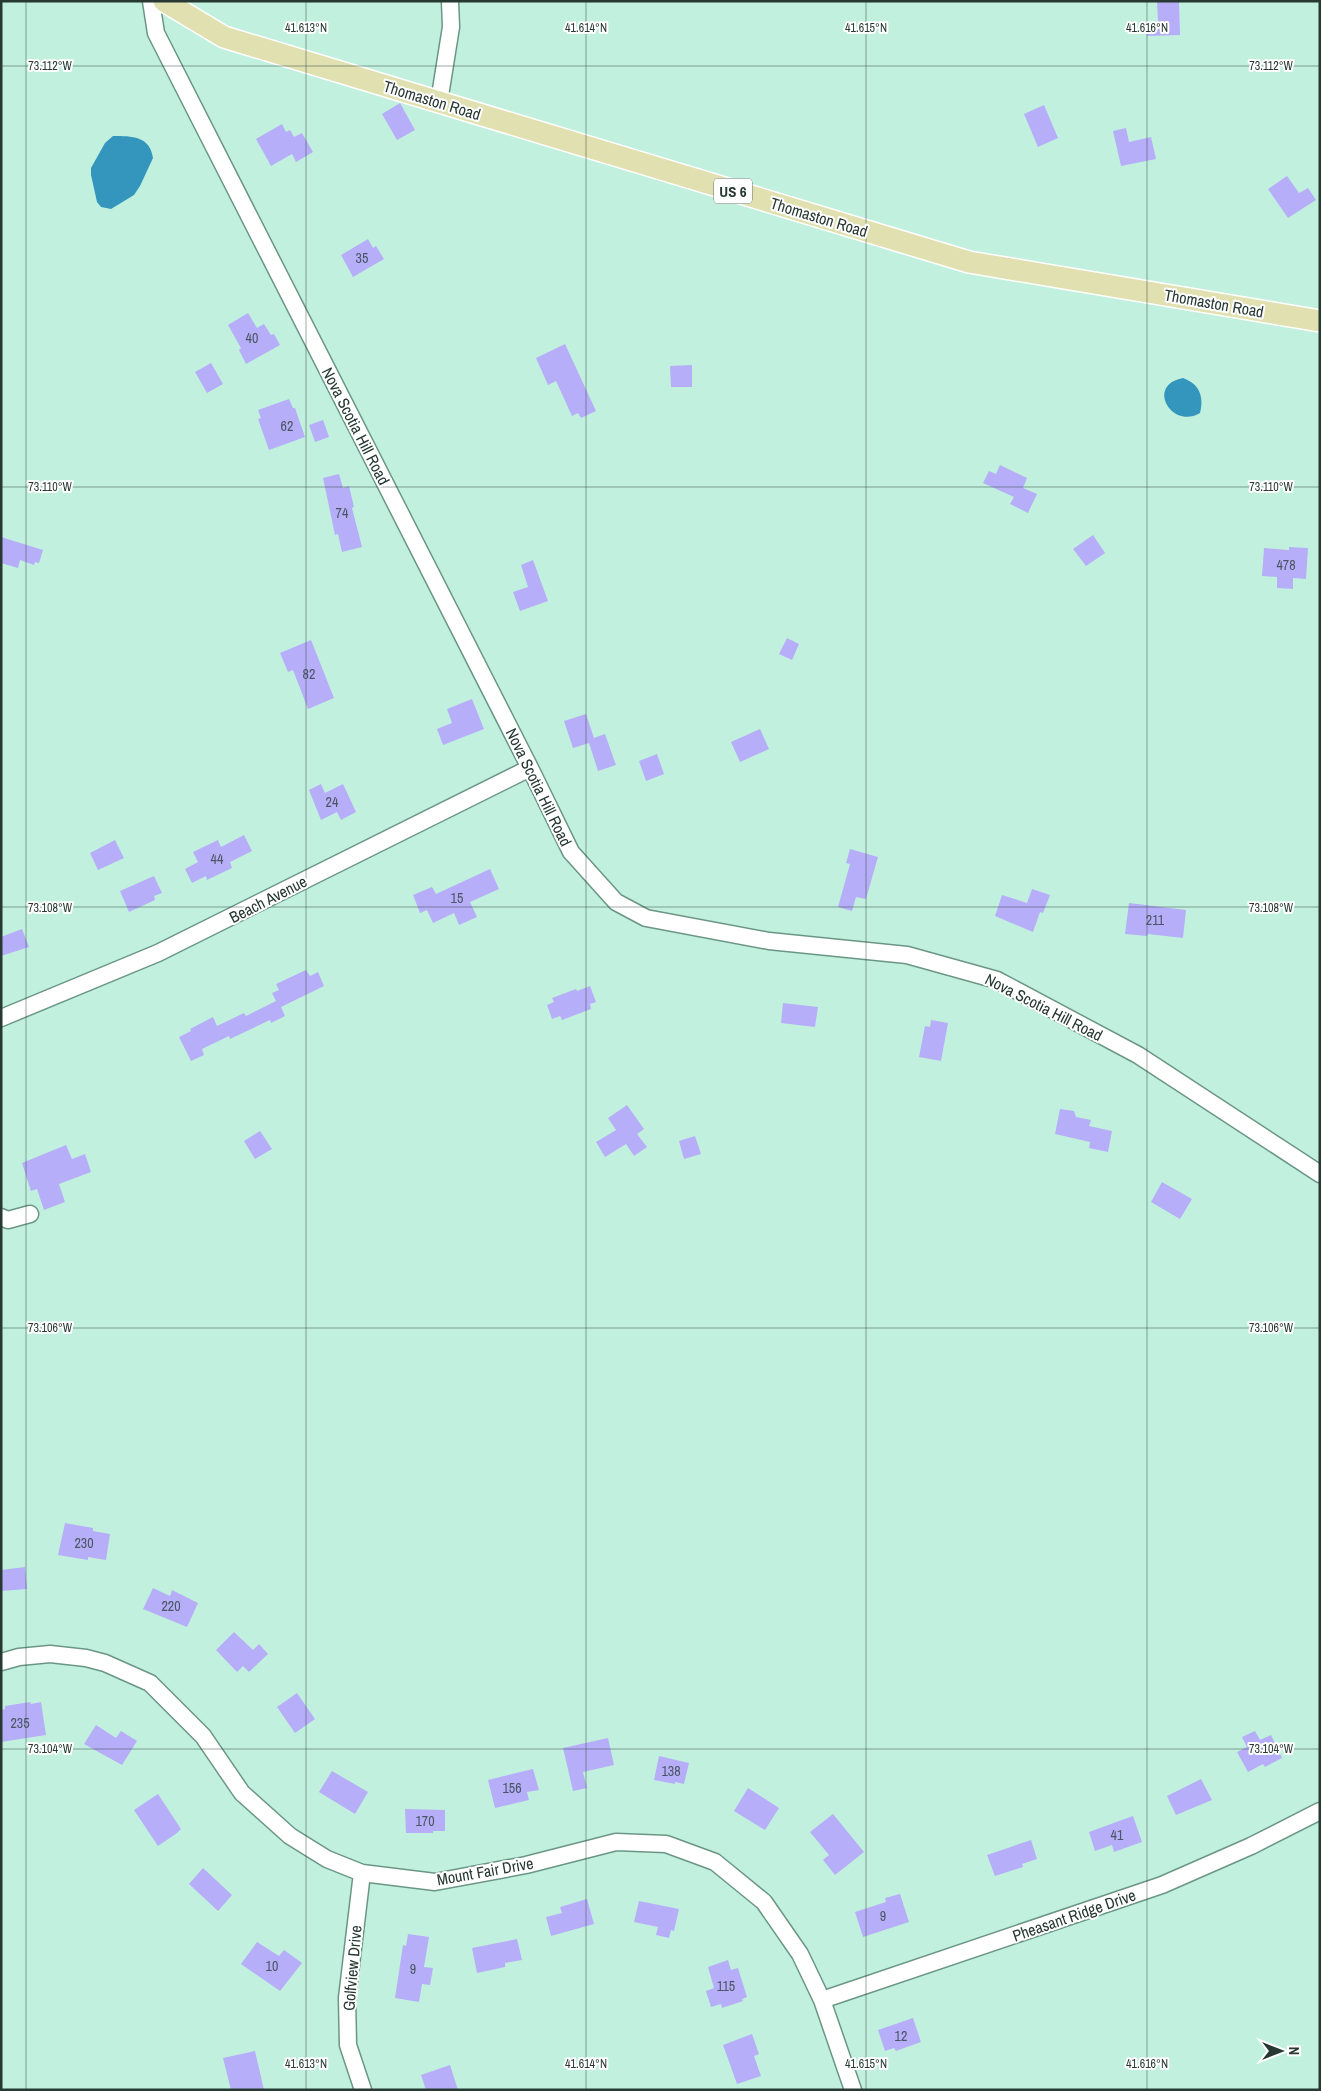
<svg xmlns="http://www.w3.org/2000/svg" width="1321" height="2091" viewBox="0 0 1321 2091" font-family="'Archivo Narrow',sans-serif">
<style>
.water{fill:#3596bd}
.building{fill:#b6aef9}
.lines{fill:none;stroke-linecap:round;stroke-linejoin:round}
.minor-casing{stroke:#6b9686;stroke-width:19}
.major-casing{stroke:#fff;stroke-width:24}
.minor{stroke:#fff;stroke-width:16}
.major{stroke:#e0e0b0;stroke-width:21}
.ticks{fill:none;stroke:#273932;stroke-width:1;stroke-opacity:0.45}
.labels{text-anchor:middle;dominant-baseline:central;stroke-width:4;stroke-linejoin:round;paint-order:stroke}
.number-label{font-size:14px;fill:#4b5664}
.shield{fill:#fff;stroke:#687470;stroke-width:1}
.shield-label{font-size:15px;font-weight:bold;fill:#273932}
.street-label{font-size:16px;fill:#273932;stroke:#fff}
.ticks-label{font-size:12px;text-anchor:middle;fill:#273932;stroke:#fff;stroke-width:4;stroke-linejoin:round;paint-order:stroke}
</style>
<rect width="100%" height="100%" fill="#c2f0de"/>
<path class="water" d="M 113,136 C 132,136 150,136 153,158 L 140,186 L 134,195 L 111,209 L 101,207 L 97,202 L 91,175 L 91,168 L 105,143 Z
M 1183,378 C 1200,384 1204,397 1200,413 C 1172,430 1145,385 1183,378 Z"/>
<path class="building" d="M 1157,1 L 1179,1 L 1180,35 L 1147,36 L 1146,22 L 1158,22 Z
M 400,103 L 415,130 L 397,140 L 382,114 Z
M 1044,105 L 1058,138 L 1038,147 L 1024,114 Z
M 282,124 L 286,132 L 290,130 L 294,137 L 302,133 L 313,152 L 296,162 L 292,154 L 271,166 L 256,139 Z
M 1126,128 L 1129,142 L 1151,137 L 1156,159 L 1121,166 L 1113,131 Z
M 1287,176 L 1299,193 L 1308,188 L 1316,200 L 1288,218 L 1268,189 Z
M 368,239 L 373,248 L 376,246 L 384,259 L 353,277 L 341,255 Z
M 248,313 L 257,328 L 264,324 L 271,335 L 274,334 L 280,345 L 246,364 L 239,350 L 241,348 L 228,325 Z
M 565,344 L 596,411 L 581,418 L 578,413 L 572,416 L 556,381 L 548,385 L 536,358 Z
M 211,363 L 223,384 L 207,393 L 195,372 Z
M 692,365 L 692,387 L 671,387 L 670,366 Z
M 289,399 L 293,408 L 295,408 L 305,437 L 269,450 L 258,419 L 261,418 L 258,410 Z
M 323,420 L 329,437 L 315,442 L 309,425 Z
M 1000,465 L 1027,478 L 1023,488 L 1037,494 L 1028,513 L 1010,504 L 1014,497 L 983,483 L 989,471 L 996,474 Z
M 339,474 L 343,488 L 349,486 L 354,507 L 352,508 L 362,547 L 342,552 L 338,534 L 335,535 L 323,478 Z
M 1093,535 L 1105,553 L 1086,566 L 1073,549 Z
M 1,537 L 43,550 L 39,563 L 35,562 L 34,565 L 20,560 L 18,568 L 1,563 Z
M 1289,547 L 1308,548 L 1306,579 L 1293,578 L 1293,589 L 1277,588 L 1277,577 L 1262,576 L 1264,548 L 1289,550 Z
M 533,560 L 548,601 L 520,611 L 513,592 L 528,587 L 521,565 Z
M 787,638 L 799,644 L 792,660 L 779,654 Z
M 311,640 L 334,698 L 308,709 L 293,670 L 288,672 L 280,653 Z
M 472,699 L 484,729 L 443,745 L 437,729 L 452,723 L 447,709 Z
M 586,714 L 594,738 L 605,734 L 616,765 L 598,771 L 589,743 L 573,748 L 564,721 Z
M 760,729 L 769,749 L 740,762 L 731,742 Z
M 657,754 L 664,774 L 646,781 L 639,761 Z
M 321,784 L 325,793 L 343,784 L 356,812 L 341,820 L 337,812 L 321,820 L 309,790 Z
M 244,835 L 252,851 L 230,862 L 232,868 L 207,880 L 206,876 L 192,883 L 185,869 L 198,862 L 193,852 L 218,840 L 221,847 Z
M 115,840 L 124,858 L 98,870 L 90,853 Z
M 850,849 L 878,857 L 866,899 L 856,897 L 852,911 L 838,907 L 850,864 L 846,863 Z
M 490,869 L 499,889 L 470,902 L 477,917 L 459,925 L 454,913 L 433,923 L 427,910 L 420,913 L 413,895 L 432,887 L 436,894 Z
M 154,876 L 162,893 L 154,896 L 155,900 L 129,912 L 120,891 Z
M 1032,889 L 1050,895 L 1043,913 L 1040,912 L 1033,932 L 995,916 L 1002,895 L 1027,903 Z
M 1129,903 L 1186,910 L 1183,938 L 1148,934 L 1147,936 L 1125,934 Z
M 22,929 L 29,947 L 1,956 L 1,937 Z
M 306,970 L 310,976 L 318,972 L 324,986 L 281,1007 L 285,1016 L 271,1023 L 270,1020 L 230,1039 L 229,1036 L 202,1049 L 204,1055 L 191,1061 L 179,1037 L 191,1031 L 190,1029 L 213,1017 L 217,1026 L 244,1013 L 246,1016 L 276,1001 L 272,993 L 279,990 L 276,984 Z
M 590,986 L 596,1002 L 590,1004 L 591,1009 L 562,1020 L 560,1016 L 552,1019 L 547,1005 L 554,1002 L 552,998 L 576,989 L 577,991 Z
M 783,1003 L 818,1007 L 815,1027 L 781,1023 Z
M 931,1020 L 948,1023 L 941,1061 L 919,1057 L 925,1026 L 930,1027 Z
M 627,1105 L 644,1129 L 637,1134 L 647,1147 L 634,1156 L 626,1144 L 605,1157 L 596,1142 L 616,1130 L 608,1118 Z
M 1060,1109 L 1074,1111 L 1076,1117 L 1091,1120 L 1089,1126 L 1112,1131 L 1108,1152 L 1089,1148 L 1090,1142 L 1055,1134 Z
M 260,1131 L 272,1149 L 255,1159 L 244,1141 Z
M 695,1136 L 701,1154 L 684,1159 L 679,1141 Z
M 66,1145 L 72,1159 L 85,1154 L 91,1172 L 59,1184 L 65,1202 L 44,1210 L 37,1189 L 31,1191 L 22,1163 Z
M 1162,1182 L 1192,1199 L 1180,1219 L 1151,1202 Z
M 65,1523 L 93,1528 L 93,1531 L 110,1534 L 106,1560 L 88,1557 L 88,1560 L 58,1555 Z
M 25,1567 L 27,1589 L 1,1591 L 1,1570 Z
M 153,1588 L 170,1596 L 172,1590 L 198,1603 L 187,1627 L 143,1609 Z
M 234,1632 L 253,1650 L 259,1644 L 268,1654 L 249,1672 L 243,1666 L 237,1672 L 216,1650 Z
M 297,1693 L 315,1719 L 295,1733 L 277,1707 Z
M 30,1702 L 31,1704 L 41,1702 L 46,1735 L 1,1742 L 1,1710 L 5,1709 L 5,1706 Z
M 96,1725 L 116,1738 L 121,1731 L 137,1741 L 122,1765 L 84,1744 Z
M 1255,1731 L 1260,1740 L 1271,1735 L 1282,1758 L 1265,1767 L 1263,1764 L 1248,1772 L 1237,1752 L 1247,1747 L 1242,1737 Z
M 608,1738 L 614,1765 L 583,1772 L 587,1788 L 573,1791 L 563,1748 Z
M 659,1756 L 689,1763 L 684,1784 L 675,1782 L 675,1784 L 654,1780 Z
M 533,1769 L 539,1790 L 527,1792 L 529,1800 L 495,1808 L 488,1780 Z
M 332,1771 L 368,1792 L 355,1814 L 319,1792 Z
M 1201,1779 L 1212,1800 L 1176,1815 L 1167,1796 Z
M 748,1788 L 779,1808 L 765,1830 L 734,1811 Z
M 158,1794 L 181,1829 L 177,1833 L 158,1846 L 134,1810 Z
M 405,1809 L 445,1810 L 445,1831 L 433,1831 L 433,1833 L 406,1833 Z
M 833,1814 L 864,1852 L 835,1875 L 823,1860 L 829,1855 L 810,1832 Z
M 1133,1816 L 1142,1842 L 1114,1852 L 1112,1845 L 1095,1851 L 1089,1832 Z
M 1031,1840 L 1037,1859 L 1022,1864 L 1023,1867 L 995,1876 L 987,1855 Z
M 203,1868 L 232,1895 L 218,1911 L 189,1884 Z
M 900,1894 L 909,1922 L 863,1937 L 855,1912 L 886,1902 L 885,1898 Z
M 587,1899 L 594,1924 L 551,1936 L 546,1917 L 562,1913 L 560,1907 Z
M 639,1901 L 679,1909 L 674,1931 L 671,1930 L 669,1938 L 656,1935 L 658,1927 L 634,1922 Z
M 408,1934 L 429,1937 L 424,1967 L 433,1968 L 430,1985 L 422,1984 L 419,2002 L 395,1998 L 403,1945 L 406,1946 Z
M 517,1939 L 522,1960 L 505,1963 L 505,1967 L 477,1973 L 472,1948 Z
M 257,1942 L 279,1956 L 284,1950 L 302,1963 L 280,1991 L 241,1964 Z
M 728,1960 L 731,1970 L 738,1968 L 747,1997 L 742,1999 L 743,2001 L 722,2008 L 721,2004 L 711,2007 L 706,1991 L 714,1988 L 708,1967 Z
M 913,2018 L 921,2042 L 896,2051 L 894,2048 L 885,2051 L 878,2030 Z
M 752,2034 L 759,2054 L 754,2056 L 761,2076 L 737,2084 L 723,2045 Z
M 255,2051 L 264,2090 L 231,2090 L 223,2058 Z
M 450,2065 L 458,2090 L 426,2090 L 421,2075 Z"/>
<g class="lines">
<g class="minor-casing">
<path id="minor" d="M 151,1 L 156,33 L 530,768 L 571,852 L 616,902 L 646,918 L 769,941 L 907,955 L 997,980 L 1138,1055 L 1320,1174
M 439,102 L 451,27 L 450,1
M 1,1018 L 158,953 L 530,768
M 1,1217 L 8,1220 L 30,1214
M 1,1662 L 19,1657 L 50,1654 L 86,1658 L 105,1663 L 150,1683 L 203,1736 L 242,1793 L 290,1836 L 327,1859 L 362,1873 L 435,1882 L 526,1865 L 616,1842 L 666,1844 L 715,1862 L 764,1902 L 800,1954 L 822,2000 L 853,2090
M 362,1873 L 347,1998 L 348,2045 L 363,2090
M 822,2000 L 1162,1885 L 1251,1846 L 1320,1811"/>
</g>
<g class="major-casing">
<path id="major" d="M 164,1 L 224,37 L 969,262 L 1320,321"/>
</g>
<use href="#minor" class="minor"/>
<use href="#major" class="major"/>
</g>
<path class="ticks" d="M 26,1 L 26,2090M 306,1 L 306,2090M 586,1 L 586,2090M 866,1 L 866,2090M 1147,1 L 1147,2090M 1,66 L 1320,66M 1,487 L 1320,487M 1,907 L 1320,907M 1,1328 L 1320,1328M 1,1749 L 1320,1749"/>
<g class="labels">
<g class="number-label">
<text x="362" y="258">35</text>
<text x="252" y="338">40</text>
<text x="287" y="426">62</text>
<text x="342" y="513">74</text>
<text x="1286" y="565">478</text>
<text x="309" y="674">82</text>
<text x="332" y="802">24</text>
<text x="217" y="859">44</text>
<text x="457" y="898">15</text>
<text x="1155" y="920">211</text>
<text x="84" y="1543">230</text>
<text x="171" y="1606">220</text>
<text x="20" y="1723">235</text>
<text x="671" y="1771">138</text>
<text x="512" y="1788">156</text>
<text x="425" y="1821">170</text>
<text x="1117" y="1835">41</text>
<text x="883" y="1916">9</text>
<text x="272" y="1966">10</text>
<text x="413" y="1969">9</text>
<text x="726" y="1986">115</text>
<text x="901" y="2036">12</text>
</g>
<rect class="shield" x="714" y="178.5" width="38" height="25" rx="4"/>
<g class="shield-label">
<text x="733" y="191">US 6</text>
</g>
<g class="street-label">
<text transform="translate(432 100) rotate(17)">Thomaston Road</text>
<text transform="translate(819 217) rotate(17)">Thomaston Road</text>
<text transform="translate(1214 303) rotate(10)">Thomaston Road</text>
<text transform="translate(356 426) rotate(63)">Nova Scotia Hill Road</text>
<text transform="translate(539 787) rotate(64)">Nova Scotia Hill Road</text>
<text transform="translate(268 899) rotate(-27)">Beach Avenue</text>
<text transform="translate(1044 1007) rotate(27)">Nova Scotia Hill Road</text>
<text transform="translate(485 1871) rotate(-10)">Mount Fair Drive</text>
<text transform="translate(1074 1915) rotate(-19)">Pheasant Ridge Drive</text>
<text transform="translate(352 1968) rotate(-85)">Golfview Drive</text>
</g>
</g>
<g class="ticks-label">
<text x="306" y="32">41.613°N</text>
<text x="586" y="32">41.614°N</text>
<text x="866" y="32">41.615°N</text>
<text x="1147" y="32">41.616°N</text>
<text x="1271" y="70">73.112°W</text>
<text x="50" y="70">73.112°W</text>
<text x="1271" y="491">73.110°W</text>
<text x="50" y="491">73.110°W</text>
<text x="1271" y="912">73.108°W</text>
<text x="50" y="912">73.108°W</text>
<text x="50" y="1332">73.106°W</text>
<text x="1271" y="1332">73.106°W</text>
<text x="1271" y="1753">73.104°W</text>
<text x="50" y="1753">73.104°W</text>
<text x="306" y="2068">41.613°N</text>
<text x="586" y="2068">41.614°N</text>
<text x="866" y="2068">41.615°N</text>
<text x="1147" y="2068">41.616°N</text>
</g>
<rect width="1321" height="2091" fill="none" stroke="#273932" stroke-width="5"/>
<g transform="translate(1281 2051) rotate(90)" stroke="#ffffff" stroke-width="4" paint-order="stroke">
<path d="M0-4L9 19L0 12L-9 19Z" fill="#273932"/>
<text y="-8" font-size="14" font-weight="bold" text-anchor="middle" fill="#273932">N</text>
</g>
</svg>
